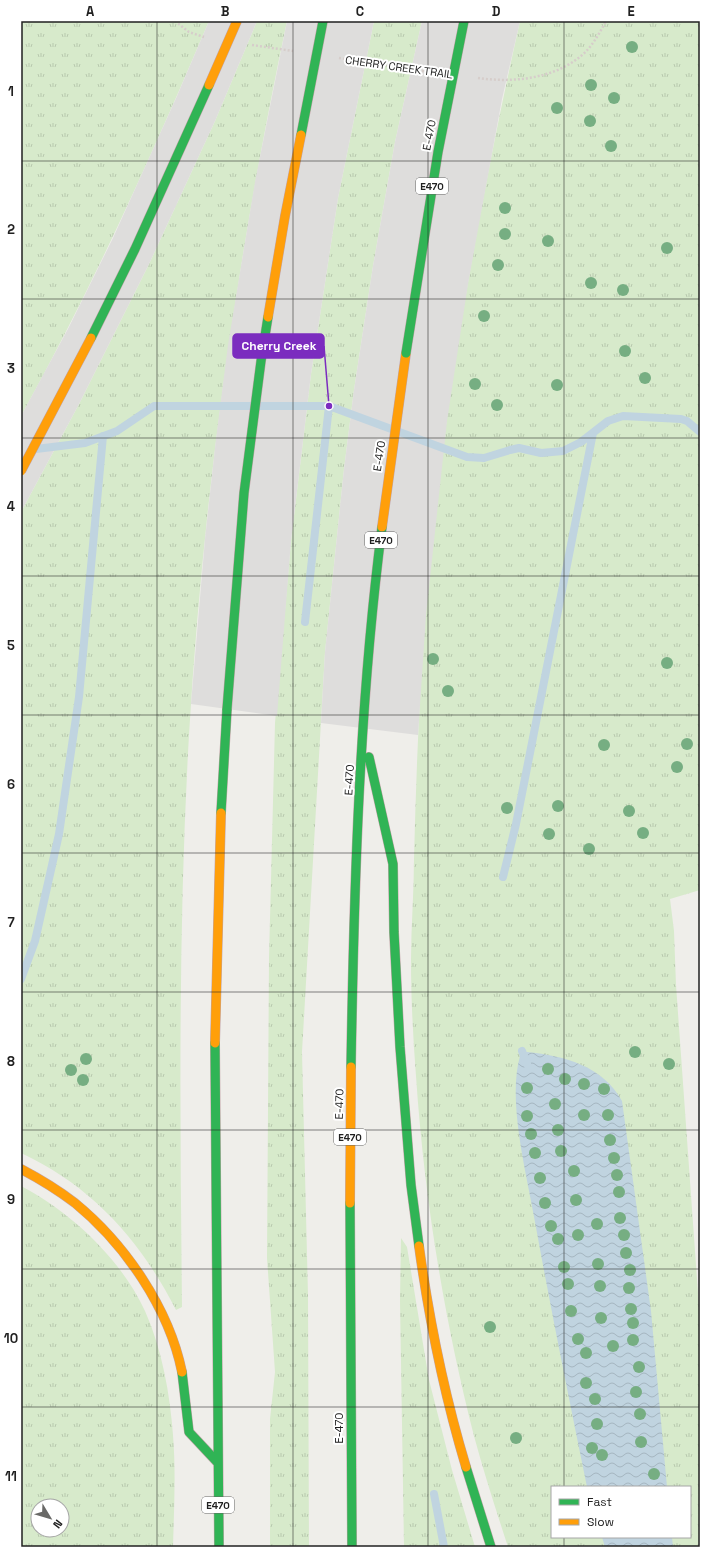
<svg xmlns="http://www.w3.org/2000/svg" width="721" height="1568" viewBox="0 0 721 1568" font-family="'Space Grotesk',sans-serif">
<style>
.grass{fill:url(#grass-tufts);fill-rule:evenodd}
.water{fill:url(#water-waves)}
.pier{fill:#dedddc}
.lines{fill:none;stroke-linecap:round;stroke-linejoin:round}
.stream{stroke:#c0d4e0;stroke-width:8}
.fast-casing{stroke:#c2a3a7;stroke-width:10}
.slow-casing{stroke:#c2a3a7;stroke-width:10}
.path{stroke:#d6cdca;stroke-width:2.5;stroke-dasharray:2 2;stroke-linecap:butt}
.fast{stroke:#30b455;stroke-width:9}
.slow{stroke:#ff9f0a;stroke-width:9}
.fast-bridge-casing{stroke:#c2a3a7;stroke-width:10;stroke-linecap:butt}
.slow-bridge-casing{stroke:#c2a3a7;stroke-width:10;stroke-linecap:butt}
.fast-bridge{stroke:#30b455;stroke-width:9}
.slow-bridge{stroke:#ff9f0a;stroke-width:9}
.tree{fill:#76ae82}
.grid{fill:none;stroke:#212121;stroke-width:1;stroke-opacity:0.55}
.labels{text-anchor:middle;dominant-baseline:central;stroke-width:4;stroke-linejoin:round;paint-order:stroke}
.shield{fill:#fff;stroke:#646464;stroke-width:1}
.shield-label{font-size:10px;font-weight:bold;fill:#212121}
.street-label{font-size:11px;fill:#212121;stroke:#fff}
.leader{fill:none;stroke:#7b2cbf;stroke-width:1.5}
.callout-dot{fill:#7b2cbf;stroke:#fff;stroke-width:1.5}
.callout{fill:#7b2cbf;stroke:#7b2cbf;stroke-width:1.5}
.callout-label{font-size:12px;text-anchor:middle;font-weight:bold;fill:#fff}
.neatline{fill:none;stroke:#212121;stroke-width:1.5}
.grid-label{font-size:13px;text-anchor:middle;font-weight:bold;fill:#212121}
</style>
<defs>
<pattern id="grass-tufts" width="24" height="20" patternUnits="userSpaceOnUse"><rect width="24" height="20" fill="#d7eacb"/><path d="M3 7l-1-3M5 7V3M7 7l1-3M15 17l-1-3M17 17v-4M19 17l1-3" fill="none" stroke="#b8c8ae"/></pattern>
<pattern id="water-waves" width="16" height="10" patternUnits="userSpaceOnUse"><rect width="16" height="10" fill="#c0d4e0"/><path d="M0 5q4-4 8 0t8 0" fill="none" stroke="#a5b6c0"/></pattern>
</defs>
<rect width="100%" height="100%" fill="#efeeea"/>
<path class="grass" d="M 21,21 L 209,21 C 152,155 92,288 21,416 Z
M 257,21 L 287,21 C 237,257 203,495 189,735 C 178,926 180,1117 182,1307 L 176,1310 C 141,1241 92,1186 21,1153 L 21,512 L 79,404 L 149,264 L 215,121 Z
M 374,21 L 422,21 L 395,142 L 373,266 L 354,390 L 344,469 L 325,652 L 302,1052 L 308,1295 L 309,1547 L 270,1547 L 270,1419 L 275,1372 L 267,1258 L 269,958 L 275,723 L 291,541 L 311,374 L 338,198 Z
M 520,21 L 700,21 L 700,890 L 670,899 L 674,931 L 676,985 L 700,1321 L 700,1547 L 508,1547 C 496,1510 484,1473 474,1436 C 444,1319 424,1196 416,1076 C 413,1037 411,999 411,960 C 411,926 414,892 414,859 C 416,779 419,699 425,619 C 441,417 476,218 520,21 ZM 552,1487 L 690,1487 L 690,1537 L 552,1537 Z
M 21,1186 C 71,1212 121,1259 145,1311 C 162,1349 170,1394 173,1435 C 176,1472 174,1510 173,1547 L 21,1547 ZM 38,1506 L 62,1506 L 62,1530 L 38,1530 Z
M 401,1238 L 407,1247 L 429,1380 L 452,1470 L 475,1547 L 404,1547 L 400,1301 Z"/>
<path class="water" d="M 527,1052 C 565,1056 603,1066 622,1101 L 651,1311 L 667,1487 L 587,1487 C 569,1399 551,1310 535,1222 C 527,1175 507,1102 520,1056 Z
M 602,1537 L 672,1537 L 673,1547 L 605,1547 Z"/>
<path class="pier" d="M 209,21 L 257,21 L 215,121 L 149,264 L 79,404 L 21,512 L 21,416 L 69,327 L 113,238 L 177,96 Z
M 287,21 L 374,21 L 338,198 L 311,374 L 291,541 L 277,716 L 191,704 L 205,539 L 216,439 L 228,345 L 255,182 Z
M 422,21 L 520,21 L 502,99 L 481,213 L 468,284 L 447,421 L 426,615 L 418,735 L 321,723 L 325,652 L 344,469 L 354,390 L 373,266 L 395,142 Z"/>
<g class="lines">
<path class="stream" d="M 36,449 L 85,443 L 117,431 L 154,406 L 329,406 L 467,457 L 484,458 L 510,450 L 519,448 L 541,453 L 563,451 L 581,442 L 608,421 L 623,416 L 681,419 L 687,421 L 700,432
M 305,622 L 329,406
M 503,877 L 516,824 L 593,433
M 21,979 L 35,941 L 59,834 L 79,697 L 103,436
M 522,1051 L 527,1064
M 434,1494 L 444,1547"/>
<g class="fast-casing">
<path id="fast" d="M 369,757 L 393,864 L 394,932 L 400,1047 L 411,1185 L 419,1246
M 221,813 L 227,709
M 215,1043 L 219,1547
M 351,1067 C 354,887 359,706 382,527
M 350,1203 L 352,1547
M 182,1372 L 189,1432 L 218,1463
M 466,1467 L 491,1547"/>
</g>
<g class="slow-casing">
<path id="slow" d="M 382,527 L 406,353
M 215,1043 L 221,813
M 21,1169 C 40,1179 58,1190 75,1203 C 125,1244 169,1308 182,1372
M 350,1203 L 351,1067
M 419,1246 C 429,1319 445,1397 466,1467"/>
</g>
<path class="path" d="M 175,21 L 189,32 L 204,37
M 252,45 L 293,51
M 339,58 L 429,72
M 478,78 C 512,83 553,79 581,56 C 592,47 599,34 606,21"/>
<use href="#fast" class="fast"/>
<use href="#slow" class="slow"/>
<g class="fast-bridge-casing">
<path id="fast-bridge" d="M 301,135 L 323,21
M 91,338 L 135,249 L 209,85
M 406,353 L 438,152 L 464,21
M 227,709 L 244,493 L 261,361 L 268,317"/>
</g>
<g class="slow-bridge-casing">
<path id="slow-bridge" d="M 209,85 L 237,21
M 268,317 L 285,216 L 301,135
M 21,471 L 91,338"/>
</g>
<use href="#fast-bridge" class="fast-bridge"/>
<use href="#slow-bridge" class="slow-bridge"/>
</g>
<g class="tree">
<circle cx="632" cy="47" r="6"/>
<circle cx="591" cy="85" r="6"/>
<circle cx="614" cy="98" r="6"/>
<circle cx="557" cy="108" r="6"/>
<circle cx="590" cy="121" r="6"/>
<circle cx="611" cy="146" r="6"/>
<circle cx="505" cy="208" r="6"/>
<circle cx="505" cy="234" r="6"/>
<circle cx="548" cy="241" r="6"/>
<circle cx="667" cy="248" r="6"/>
<circle cx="498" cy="265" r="6"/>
<circle cx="591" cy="283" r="6"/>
<circle cx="623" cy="290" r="6"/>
<circle cx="484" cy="316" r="6"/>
<circle cx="625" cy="351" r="6"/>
<circle cx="645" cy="378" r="6"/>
<circle cx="475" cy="384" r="6"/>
<circle cx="557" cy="385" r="6"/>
<circle cx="497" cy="405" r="6"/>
<circle cx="433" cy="659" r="6"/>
<circle cx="667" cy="663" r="6"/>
<circle cx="448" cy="691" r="6"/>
<circle cx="687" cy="744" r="6"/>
<circle cx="604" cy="745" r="6"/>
<circle cx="677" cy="767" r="6"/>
<circle cx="558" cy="806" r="6"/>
<circle cx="507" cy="808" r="6"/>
<circle cx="629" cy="811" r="6"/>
<circle cx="643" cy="833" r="6"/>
<circle cx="549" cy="834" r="6"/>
<circle cx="589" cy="849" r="6"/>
<circle cx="635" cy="1052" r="6"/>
<circle cx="86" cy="1059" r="6"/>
<circle cx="669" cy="1064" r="6"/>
<circle cx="548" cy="1069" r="6"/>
<circle cx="71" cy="1070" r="6"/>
<circle cx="565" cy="1079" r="6"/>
<circle cx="83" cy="1080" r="6"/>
<circle cx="584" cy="1084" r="6"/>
<circle cx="527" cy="1088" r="6"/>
<circle cx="604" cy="1089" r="6"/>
<circle cx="555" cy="1104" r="6"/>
<circle cx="584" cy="1115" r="6"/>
<circle cx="608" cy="1115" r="6"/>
<circle cx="527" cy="1116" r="6"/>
<circle cx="558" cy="1130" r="6"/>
<circle cx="531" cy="1134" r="6"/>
<circle cx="610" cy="1140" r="6"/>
<circle cx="561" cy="1151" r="6"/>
<circle cx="535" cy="1153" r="6"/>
<circle cx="614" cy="1158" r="6"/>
<circle cx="574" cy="1171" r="6"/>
<circle cx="617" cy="1175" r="6"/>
<circle cx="540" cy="1178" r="6"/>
<circle cx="619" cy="1192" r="6"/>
<circle cx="576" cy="1200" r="6"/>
<circle cx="545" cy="1203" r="6"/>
<circle cx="620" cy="1218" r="6"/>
<circle cx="597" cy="1224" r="6"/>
<circle cx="551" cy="1226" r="6"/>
<circle cx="578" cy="1235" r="6"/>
<circle cx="624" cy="1235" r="6"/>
<circle cx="558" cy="1239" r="6"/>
<circle cx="626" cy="1253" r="6"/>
<circle cx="598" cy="1264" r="6"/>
<circle cx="564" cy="1267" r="6"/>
<circle cx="630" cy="1270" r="6"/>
<circle cx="568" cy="1284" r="6"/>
<circle cx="600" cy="1286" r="6"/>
<circle cx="629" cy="1288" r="6"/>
<circle cx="631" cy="1309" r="6"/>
<circle cx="571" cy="1311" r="6"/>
<circle cx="601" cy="1318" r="6"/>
<circle cx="633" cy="1323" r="6"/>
<circle cx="490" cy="1327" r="6"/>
<circle cx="578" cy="1339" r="6"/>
<circle cx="633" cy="1340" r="6"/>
<circle cx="613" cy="1346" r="6"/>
<circle cx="586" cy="1353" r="6"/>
<circle cx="639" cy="1367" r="6"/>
<circle cx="586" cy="1383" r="6"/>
<circle cx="636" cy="1392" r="6"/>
<circle cx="595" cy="1399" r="6"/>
<circle cx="640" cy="1414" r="6"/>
<circle cx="597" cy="1424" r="6"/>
<circle cx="516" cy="1438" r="6"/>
<circle cx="641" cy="1442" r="6"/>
<circle cx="592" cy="1448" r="6"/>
<circle cx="602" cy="1455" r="6"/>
<circle cx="654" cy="1474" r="6"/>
</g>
<path class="grid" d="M 157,21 L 157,1547M 293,21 L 293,1547M 428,21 L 428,1547M 564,21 L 564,1487M 21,161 L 700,161M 21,299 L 700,299M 21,438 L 700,438M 21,576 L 700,576M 21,715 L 700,715M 21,853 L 700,853M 21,992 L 700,992M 21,1130 L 700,1130M 21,1269 L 700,1269M 21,1407 L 700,1407M 564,1537 L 564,1547"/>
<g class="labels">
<g class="shield">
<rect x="416" y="178" width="32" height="16" rx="3"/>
<rect x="365" y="532" width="32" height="16" rx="3"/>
<rect x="334" y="1129" width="32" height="16" rx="3"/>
<rect x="202" y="1497" width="32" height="16" rx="3"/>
</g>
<g class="shield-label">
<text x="432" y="186">E470</text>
<text x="381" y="540">E470</text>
<text x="350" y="1137">E470</text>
<text x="218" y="1505">E470</text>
</g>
<g class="street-label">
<text transform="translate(399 67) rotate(8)">CHERRY CREEK TRAIL</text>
<text transform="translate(429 135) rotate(-79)">E-470</text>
<text transform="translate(379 456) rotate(-82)">E-470</text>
<text transform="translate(349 780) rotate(-87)">E-470</text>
<text transform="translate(339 1104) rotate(-89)">E-470</text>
<text transform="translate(339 1428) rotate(-90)">E-470</text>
</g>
</g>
<path class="leader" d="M329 406L324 346"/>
<circle class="callout-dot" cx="329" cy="406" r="4"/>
<rect class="callout" x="233" y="334" width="91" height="24" rx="4"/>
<g class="callout-label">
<text x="279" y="350">Cherry Creek</text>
</g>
<rect width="721" height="1568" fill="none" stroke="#ffffff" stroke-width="44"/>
<rect x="551" y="1486" width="140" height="52" fill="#ffffff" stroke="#a6a6a6"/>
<rect x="559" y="1499" width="20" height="6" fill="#30b455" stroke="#a6a6a6"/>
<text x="587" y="1506" font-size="12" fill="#212121">Fast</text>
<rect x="559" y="1519" width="20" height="6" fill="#ff9f0a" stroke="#a6a6a6"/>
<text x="587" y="1526" font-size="12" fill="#212121">Slow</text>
<g transform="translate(50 1518) rotate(128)"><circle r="19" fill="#ffffff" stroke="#a6a6a6"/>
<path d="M0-3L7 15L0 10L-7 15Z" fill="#696967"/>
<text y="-6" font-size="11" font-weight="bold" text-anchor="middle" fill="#212121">N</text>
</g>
<rect x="22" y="22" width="677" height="1524" class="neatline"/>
<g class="grid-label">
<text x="90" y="16">A</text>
<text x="225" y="16">B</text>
<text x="360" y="16">C</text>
<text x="496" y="16">D</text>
<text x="631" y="16">E</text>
<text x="11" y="96">1</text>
<text x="11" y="234">2</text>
<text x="11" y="373">3</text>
<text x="11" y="511">4</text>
<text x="11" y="650">5</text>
<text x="11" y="789">6</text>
<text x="11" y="927">7</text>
<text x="11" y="1066">8</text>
<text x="11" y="1204">9</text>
<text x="11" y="1343">10</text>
<text x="11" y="1481">11</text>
</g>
</svg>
